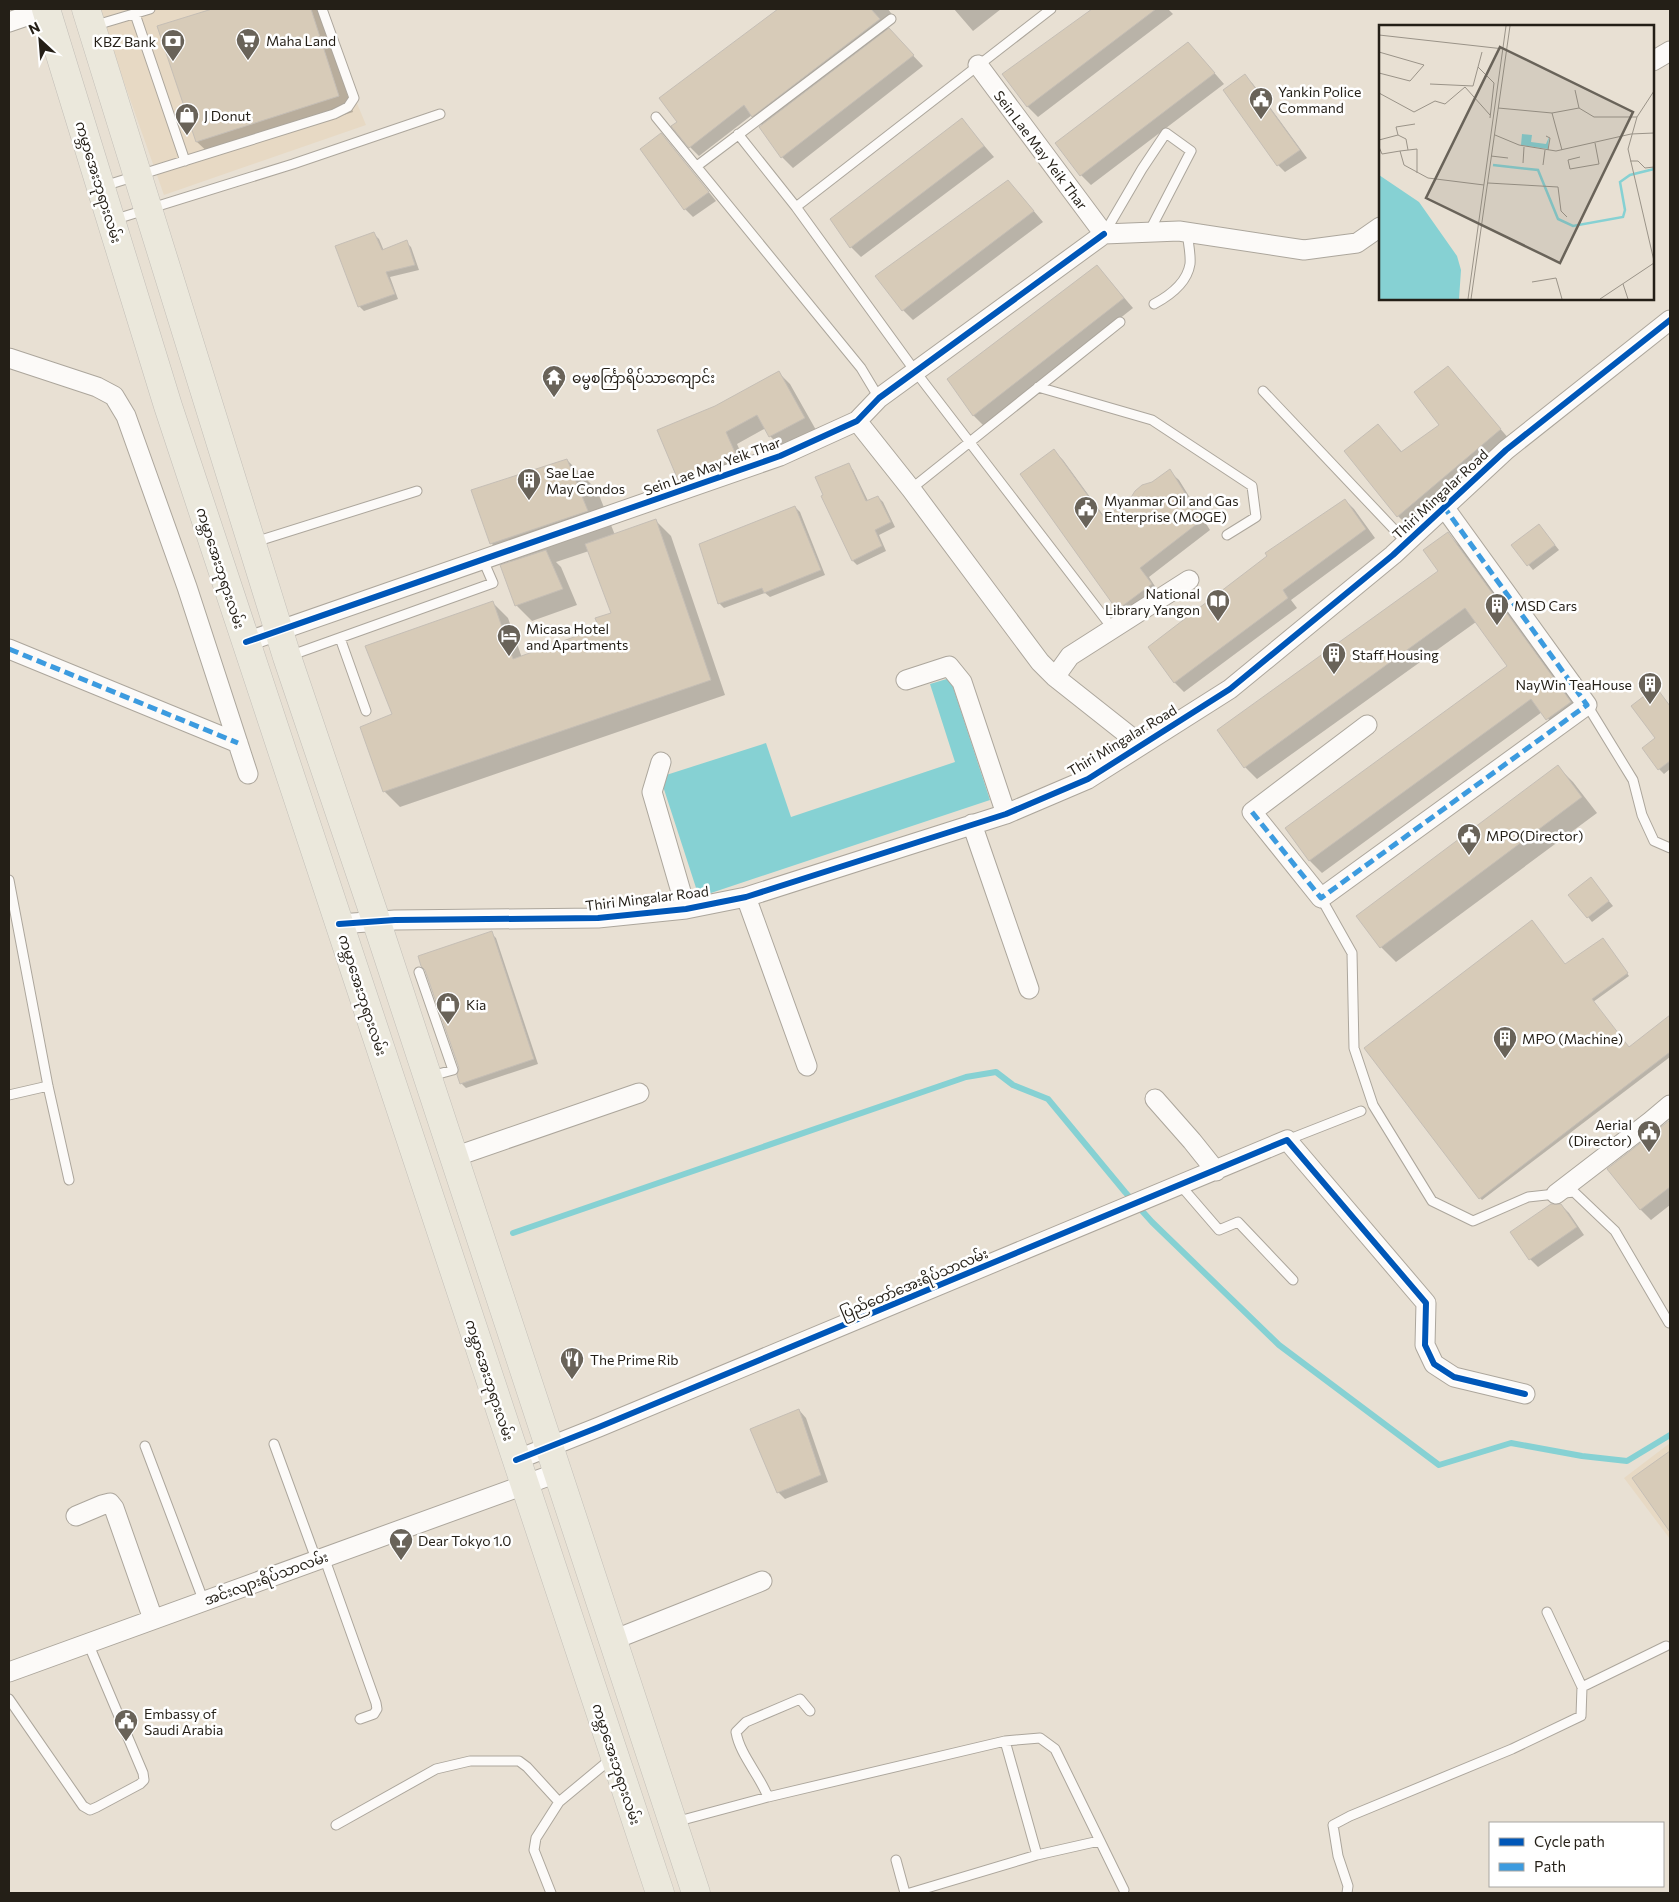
<svg xmlns="http://www.w3.org/2000/svg" width="1679" height="1902" viewBox="0 0 1679 1902" font-family="Commissioner,'Noto Sans Myanmar',sans-serif">
<style>
.built{fill:#e7d9c4}
.water{fill:#86d1d3}
.shadow{fill:#0003}
.lines{fill:none;stroke-linecap:round;stroke-linejoin:round}
.stream{stroke:#86d1d3;stroke-width:6}
.building{fill:#d7cbb8;stroke:#c5beb5}
.lane-casing{stroke:#aca69c;stroke-width:11}
.street-casing{stroke:#aca69c;stroke-width:21}
.primary-casing{stroke:#c3bfb8;stroke-width:29}
.lane{stroke:#fcfaf8;stroke-width:9}
.street{stroke:#fcfaf8;stroke-width:19}
.primary{stroke:#ebe8dc;stroke-width:28}
.quiet{stroke:#3c9bdf;stroke-width:5;stroke-dasharray:10 5;stroke-linecap:butt}
.cycleway-casing{stroke:#fff;stroke-width:9}
.cycleway{stroke:#0057b8;stroke-width:6}
.labels{text-anchor:middle;dominant-baseline:central;stroke-width:5;stroke-linejoin:round;paint-order:stroke}
.poi-label{font-size:14px;fill:#241f17;stroke:#fff;text-anchor:start}
.street-label{font-size:14px;fill:#241f17;stroke:#fff}
.inset-river{fill:none;stroke:#86d1d3;stroke-width:2.5}
.inset-road{fill:none;stroke:#9a9388;stroke-width:1}
.view{fill:#696359;fill-opacity:0.15;stroke:#696359;stroke-width:2.5}
.inset-edge{fill:none;stroke:#241f17;stroke-width:2.5}
</style>
<rect width="100%" height="100%" fill="#e8e0d3"/>
<path class="built" d="M 98,9 L 318,9 L 366,125 L 164,195 Z
M 1670,1443 L 1670,1539 L 1624,1478 Z"/>
<path class="water" d="M 950,678 L 990,800 L 699,897 L 660,777 L 766,743 L 791,817 L 955,762 L 930,684 Z"/>
<path class="shadow" d="M 217,9 L 320,9 L 353,112 L 213,157 L 197,142 L 159,27 Z
M 810,9 L 888,9 L 896,20 L 886,27 L 923,66 L 793,168 L 782,157 L 761,127 L 763,126 L 752,115 L 699,156 L 690,147 L 788,25 Z
M 954,9 L 1001,9 L 973,31 Z
M 1094,9 L 1168,9 L 1173,14 L 1038,117 L 1028,107 L 1004,75 Z
M 1198,54 L 1224,84 L 1091,185 L 1081,175 Z
M 1245,76 L 1253,84 L 1307,158 L 1285,172 L 1278,165 Z
M 962,120 L 994,157 L 861,257 L 851,247 Z
M 669,143 L 716,201 L 693,217 L 685,209 L 642,149 Z
M 1018,192 L 1043,222 L 913,320 L 903,310 Z
M 374,234 L 379,239 L 384,251 L 406,242 L 411,247 L 419,270 L 390,277 L 398,299 L 364,311 L 359,306 Z
M 1097,266 L 1133,308 L 984,426 L 974,416 L 949,379 Z
M 1448,368 L 1510,440 L 1409,527 L 1398,516 L 1346,451 L 1388,436 L 1402,452 L 1440,425 Z
M 778,372 L 790,384 L 816,430 L 782,448 L 770,436 L 766,428 L 737,444 L 748,469 L 691,491 L 679,479 L 716,407 Z
M 1054,451 L 1063,460 L 1106,519 L 1169,471 L 1179,480 L 1210,530 L 1149,577 L 1160,594 L 1127,618 L 1118,609 Z
M 567,460 L 597,490 L 615,535 L 655,520 L 671,536 L 725,695 L 400,807 L 384,791 L 393,715 L 492,602 L 508,618 L 522,658 L 600,629 L 613,613 L 589,551 L 556,562 L 561,567 L 577,605 L 532,621 L 516,605 L 511,563 L 491,543 Z
M 848,465 L 853,470 L 868,501 L 878,497 L 883,502 L 895,527 L 879,535 L 886,551 L 857,565 L 853,561 Z
M 1345,500 L 1354,509 L 1375,538 L 1291,600 L 1297,608 L 1184,692 L 1175,683 L 1150,647 Z
M 795,507 L 800,512 L 825,575 L 770,597 L 765,593 L 724,608 L 719,603 Z
M 1543,530 L 1559,550 L 1533,570 L 1512,545 Z
M 1448,534 L 1460,546 L 1583,715 L 1560,732 L 1542,712 L 1322,873 L 1310,861 L 1286,829 L 1508,666 L 1476,622 L 1257,779 L 1245,767 L 1440,571 Z
M 1656,688 L 1670,706 L 1670,769 L 1664,774 L 1659,769 Z
M 1558,767 L 1573,782 L 1597,813 L 1396,962 L 1381,947 Z
M 1591,879 L 1613,906 L 1592,922 L 1588,917 Z
M 491,933 L 496,938 L 538,1064 L 466,1088 L 461,1083 Z
M 1605,942 L 1629,976 L 1593,1002 L 1629,1048 L 1670,1016 L 1670,1057 L 1482,1200 L 1480,1198 L 1565,966 Z
M 1670,1122 L 1670,1205 L 1651,1220 L 1641,1210 L 1609,1169 Z
M 1561,1205 L 1569,1213 L 1584,1235 L 1538,1267 L 1530,1259 Z
M 799,1410 L 806,1418 L 828,1482 L 785,1499 L 778,1492 Z
M 1667,1455 L 1670,1458 L 1670,1530 L 1634,1478 Z"/>
<g class="lines">
<path class="stream" d="M 513,1233 L 966,1077 L 996,1072 L 1013,1085 L 1048,1099 L 1125,1192 L 1152,1222 L 1279,1345 L 1439,1465 L 1511,1443 L 1582,1456 L 1627,1461 L 1670,1435"/>
</g>
<path class="building" d="M 212,9 L 311,9 L 339,96 L 196,142 L 157,26 Z
M 778,9 L 871,9 L 880,19 L 752,117 L 744,105 L 689,148 L 671,126 L 677,122 L 659,98 Z
M 1092,9 L 1156,9 L 1027,107 L 1002,74 Z
M 889,28 L 914,55 L 781,158 L 759,127 Z
M 1188,42 L 1215,73 L 1080,176 L 1055,143 Z
M 1245,74 L 1300,150 L 1277,166 L 1223,90 Z
M 962,118 L 984,146 L 850,248 L 830,219 Z
M 661,133 L 709,192 L 684,210 L 640,149 Z
M 1008,180 L 1034,211 L 902,311 L 875,276 Z
M 374,232 L 382,250 L 407,240 L 415,265 L 386,272 L 395,294 L 358,307 L 335,246 Z
M 1097,265 L 1124,298 L 973,416 L 947,379 Z
M 1448,366 L 1501,429 L 1397,517 L 1344,451 L 1378,424 L 1401,452 L 1439,425 L 1414,392 Z
M 779,371 L 805,418 L 769,437 L 757,415 L 726,432 L 737,457 L 678,480 L 657,430 L 715,406 Z
M 1054,449 L 1104,518 L 1130,499 L 1135,491 L 1142,485 L 1152,482 L 1170,469 L 1202,520 L 1140,568 L 1152,584 L 1117,610 L 1020,474 Z
M 567,459 L 588,511 L 490,544 L 471,490 Z
M 849,463 L 866,501 L 878,496 L 891,522 L 875,530 L 882,546 L 852,561 L 821,496 L 823,495 L 815,477 Z
M 1345,499 L 1366,529 L 1283,590 L 1288,598 L 1174,683 L 1148,647 L 1267,556 L 1265,553 Z
M 795,506 L 821,570 L 764,593 L 762,588 L 718,604 L 699,544 Z
M 656,519 L 711,680 L 383,792 L 360,727 L 392,714 L 365,646 L 493,601 L 513,659 L 599,628 L 595,618 L 611,613 L 585,544 Z
M 1539,524 L 1555,545 L 1527,566 L 1511,545 Z
M 1448,532 L 1571,702 L 1546,720 L 1531,699 L 1309,861 L 1285,828 L 1507,666 L 1465,608 L 1244,768 L 1217,730 L 1438,571 L 1423,550 Z
M 546,550 L 563,589 L 515,606 L 500,565 Z
M 1656,687 L 1670,706 L 1670,761 L 1658,770 L 1642,748 L 1655,738 L 1631,706 Z
M 1558,765 L 1582,797 L 1380,948 L 1356,916 Z
M 1591,877 L 1609,901 L 1587,918 L 1568,895 Z
M 1532,920 L 1565,964 L 1603,938 L 1628,973 L 1592,999 L 1629,1047 L 1670,1015 L 1670,1052 L 1479,1199 L 1364,1048 Z
M 492,931 L 534,1059 L 460,1084 L 457,1075 L 459,1068 L 425,970 L 421,966 L 418,956 Z
M 1670,1120 L 1670,1187 L 1640,1210 L 1607,1169 Z
M 1551,1204 L 1561,1204 L 1577,1227 L 1529,1260 L 1510,1232 Z
M 799,1409 L 821,1475 L 777,1493 L 750,1429 Z
M 1670,1451 L 1670,1532 L 1632,1478 Z"/>
<g class="lines">
<g class="lane-casing">
<path id="lane" d="M 135,14 L 185,161
M 93,26 L 150,9
M 656,117 L 861,368 L 879,398
M 738,134 L 796,207 L 915,371 L 1113,629
M 697,166 L 891,19
M 104,186 L 334,114 L 348,107 L 354,98 L 322,9
M 796,207 L 1051,9
M 113,220 L 293,164 L 440,114
M 1104,234 L 1142,169 L 1166,133 L 1191,151 L 1149,232
M 1154,304 C 1169,296 1187,283 1190,264 C 1191,254 1188,242 1187,232
M 1038,387 L 1152,420 L 1252,486 L 1256,517 L 1227,535
M 1263,391 L 1406,542
M 911,489 L 1120,322
M 255,542 L 417,491
M 340,638 L 366,711
M 289,656 L 493,583 L 483,560
M 1587,705 L 1633,780 L 1642,815 L 1654,841 L 1670,848
M 9,880 L 48,1086 L 69,1180
M 1321,898 L 1352,953 L 1354,1048 L 1373,1105 L 1432,1201 L 1473,1221 L 1528,1197 L 1574,1192 L 1615,1231 L 1669,1323
M 419,972 L 453,1070 L 431,1076
M 9,1095 L 48,1086
M 1287,1140 L 1361,1111
M 1181,1186 L 1219,1230 L 1238,1222 L 1293,1280
M 274,1444 L 316,1559
M 145,1446 L 204,1602
M 324,1557 L 376,1703 L 377,1709 L 374,1714 L 360,1719
M 1582,1687 L 1666,1646
M 9,1699 L 83,1806 L 90,1810 L 97,1807 L 140,1784 L 144,1780 L 143,1773 L 88,1643
M 1005,1741 L 1037,1855
M 768,1797 C 759,1774 740,1755 736,1732 L 746,1722 L 800,1699 L 810,1711
M 675,1822 L 768,1797 L 1005,1741 L 1040,1738 L 1055,1749 L 1124,1890
M 336,1825 L 436,1769 L 470,1761 L 519,1761 L 527,1767 L 559,1802
M 896,1860 L 905,1893
M 551,1893 L 534,1850 L 536,1838 L 559,1802 L 612,1758
M 910,1893 L 1037,1855 L 1099,1841
M 1347,1893 L 1348,1886 L 1338,1856 L 1333,1825 L 1350,1816 L 1512,1749 L 1581,1716 L 1582,1687 L 1547,1612"/>
</g>
<g class="street-casing">
<path id="street" d="M 9,22 L 47,9
M 1653,61 L 1670,51
M 978,65 L 1104,234 L 1179,231 L 1304,250 L 1357,243 L 1380,227
M 9,358 L 97,387 L 114,396 L 126,416 L 187,587 L 248,774
M 857,421 L 911,489 L 1040,662 L 1055,677 L 1141,745
M 246,642 L 780,456 L 857,421 L 879,398 L 1104,234
M 9,649 L 238,743
M 1055,677 L 1070,656 L 1189,580
M 906,680 L 949,666 L 962,682 L 1006,814
M 1367,725 L 1252,812 L 1321,898 L 1587,705 L 1444,507
M 661,762 L 652,792 L 686,909
M 972,824 L 1029,989
M 746,897 L 807,1066
M 339,924 L 395,920 L 598,918 L 686,909 L 746,897 L 1006,814 L 1088,779 L 1230,689 L 1393,555 L 1506,450 L 1670,320
M 1155,1099 L 1192,1141 L 1216,1171
M 454,1157 L 639,1093
M 1556,1194 L 1651,1121 L 1670,1105
M 516,1460 L 599,1427 L 1287,1140 L 1426,1303 L 1425,1345 L 1434,1364 L 1454,1377 L 1525,1394
M 76,1516 L 102,1505 L 110,1503 L 114,1508 L 153,1619
M 613,1640 L 762,1581
M 9,1672 L 557,1473"/>
</g>
<g class="primary-casing">
<path id="primary" d="M 46,9 L 168,406 L 660,1893
M 86,9 L 287,657 L 376,920 L 696,1893"/>
</g>
<use href="#lane" class="lane"/>
<use href="#street" class="street"/>
<use href="#primary" class="primary"/>
<path class="quiet" d="M 9,649 L 238,743
M 1252,812 L 1321,898 L 1587,705 L 1444,507"/>
<g class="cycleway-casing">
<path id="cycleway" d="M 246,642 L 780,456 L 857,421 L 879,398 L 1104,234
M 339,924 L 395,920 L 598,918 L 686,909 L 746,897 L 1006,814 L 1088,779 L 1230,689 L 1393,555 L 1506,450 L 1670,320
M 516,1460 L 599,1427 L 1287,1140 L 1426,1303 L 1425,1345 L 1434,1364 L 1454,1377 L 1525,1394"/>
</g>
<use href="#cycleway" class="cycleway"/>
</g>
<defs>
<g id="supermarket-pin" transform="scale(1.25)"><path d="M0 17L-7.5 6A9.5 9.5 0 1 1 7.5 6Z" fill="#696359" stroke="#fff"/><path d="M-6-5.5h2.5l.6 2H6L4.5 2H-2.5L-4.4-4H-6ZM-1.5 3.2a1.3 1.3 0 1 0 .1 0ZM3 3.2a1.3 1.3 0 1 0 .1 0Z" fill="#fff"/></g>
<g id="bank-pin" transform="scale(1.25)"><path d="M0 17L-7.5 6A9.5 9.5 0 1 1 7.5 6Z" fill="#696359" stroke="#fff"/><path d="M-6-4H6V4H-6ZM0-2.3a2.3 2.3 0 1 0 0 4.6a2.3 2.3 0 1 0 0-4.6Z" fill="#fff"/></g>
<g id="civic-pin" transform="scale(1.25)"><path d="M0 17L-7.5 6A9.5 9.5 0 1 1 7.5 6Z" fill="#696359" stroke="#fff"/><path d="M-.6-6.5H3V-4.5H.6V-3L4-1V1h2V6H-6V1h2V-1L-.6-3ZM-1.2 2.5V6h2.4V2.5Z" fill="#fff"/></g>
<g id="shop-pin" transform="scale(1.25)"><path d="M0 17L-7.5 6A9.5 9.5 0 1 1 7.5 6Z" fill="#696359" stroke="#fff"/><path d="M-5-2.5h2.3a2.7 3.5 0 0 1 5.4 0H5L5.5 6h-11ZM-1.5-2.5h3a1.5 2.3 0 0 0-3 0Z" fill="#fff"/></g>
<g id="temple-pin" transform="scale(1.25)"><path d="M0 17L-7.5 6A9.5 9.5 0 1 1 7.5 6Z" fill="#696359" stroke="#fff"/><path d="M0-6L5-2H3V0L6.5 2.5H4V6H1.5V3h-3V6H-4V2.5H-6.5L-3 0V-2H-5Z" fill="#fff"/></g>
<g id="building-pin" transform="scale(1.25)"><path d="M0 17L-7.5 6A9.5 9.5 0 1 1 7.5 6Z" fill="#696359" stroke="#fff"/><path d="M-4-6H4V6H1V3H-1V6H-4ZM-2.5-4.3h1.7v1.8h-1.7ZM.8-4.3h1.7v1.8H.8ZM-2.5-1h1.7V.8h-1.7ZM.8-1h1.7V.8H.8Z" fill="#fff"/></g>
<g id="library-pin" transform="scale(1.25)"><path d="M0 17L-7.5 6A9.5 9.5 0 1 1 7.5 6Z" fill="#696359" stroke="#fff"/><path d="M-6-4Q-3-5.5-.7-3.5V5Q-3 3-6 4ZM6-4Q3-5.5 .7-3.5V5Q3 3 6 4Z" fill="#fff"/></g>
<g id="hotel-pin" transform="scale(1.25)"><path d="M0 17L-7.5 6A9.5 9.5 0 1 1 7.5 6Z" fill="#696359" stroke="#fff"/><path d="M-6-4.5h1.5V1H6V5H4.5V3h-9V5H-6ZM-4 0a1.8 1.8 0 1 1 3.6 0ZM.5 0V-2.5h3Q6-2.5 6 0Z" fill="#fff"/></g>
<g id="restaurant-pin" transform="scale(1.25)"><path d="M0 17L-7.5 6A9.5 9.5 0 1 1 7.5 6Z" fill="#696359" stroke="#fff"/><path d="M-5-6h1v4h1v-4h1v4h1v-4h1v5L-1.5 .5V6h-2V.5L-5-1ZM5-6V6H3V1.5H1.5Q1.5-4 5-6Z" fill="#fff"/></g>
<g id="bar-pin" transform="scale(1.25)"><path d="M0 17L-7.5 6A9.5 9.5 0 1 1 7.5 6Z" fill="#696359" stroke="#fff"/><path d="M-6-5H6L.8 .8V4.5H3.5V6h-7V4.5H-.8V.8Z" fill="#fff"/></g>
</defs>
<g fill-rule="evenodd">
<use href="#supermarket-pin" x="248" y="40"/>
<use href="#bank-pin" x="173" y="41"/>
<use href="#civic-pin" x="1261" y="99"/>
<use href="#shop-pin" x="187" y="115"/>
<use href="#temple-pin" x="554" y="377"/>
<use href="#building-pin" x="529" y="480"/>
<use href="#civic-pin" x="1086" y="508"/>
<use href="#library-pin" x="1218" y="601"/>
<use href="#building-pin" x="1497" y="605"/>
<use href="#hotel-pin" x="509" y="636"/>
<use href="#building-pin" x="1334" y="654"/>
<use href="#building-pin" x="1650" y="684"/>
<use href="#civic-pin" x="1469" y="835"/>
<use href="#shop-pin" x="448" y="1004"/>
<use href="#building-pin" x="1505" y="1038"/>
<use href="#civic-pin" x="1649" y="1132"/>
<use href="#restaurant-pin" x="572" y="1359"/>
<use href="#bar-pin" x="401" y="1540"/>
<use href="#civic-pin" x="126" y="1721"/>
</g>
<g class="labels">
<g class="poi-label">
<text x="266" y="40">Maha Land</text>
<text x="156" y="41" text-anchor="end">KBZ Bank</text>
<text x="1278" y="91">Yankin Police<tspan x="1278" dy="16">Command</tspan></text>
<text x="204" y="115">J Donut</text>
<text x="572" y="377">ဓမ္မစင်္ကြာရိပ်သာကျောင်း</text>
<text x="546" y="472">Sae Lae<tspan x="546" dy="16">May Condos</tspan></text>
<text x="1104" y="500">Myanmar Oil and Gas<tspan x="1104" dy="16">Enterprise (MOGE)</tspan></text>
<text x="1200" y="593" text-anchor="end">National<tspan x="1200" dy="16">Library Yangon</tspan></text>
<text x="1514" y="605">MSD Cars</text>
<text x="526" y="628">Micasa Hotel<tspan x="526" dy="16">and Apartments</tspan></text>
<text x="1352" y="654">Staff Housing</text>
<text x="1632" y="684" text-anchor="end">NayWin TeaHouse</text>
<text x="1486" y="835">MPO(Director)</text>
<text x="466" y="1004">Kia</text>
<text x="1522" y="1038">MPO (Machine)</text>
<text x="1632" y="1124" text-anchor="end">Aerial<tspan x="1632" dy="16">(Director)</tspan></text>
<text x="590" y="1359">The Prime Rib</text>
<text x="418" y="1540">Dear Tokyo 1.0</text>
<text x="144" y="1713">Embassy of<tspan x="144" dy="16">Saudi Arabia</tspan></text>
</g>
<g class="street-label">
<text transform="translate(1041 150) rotate(53)">Sein Lae May Yeik Thar</text>
<text transform="translate(99 182) rotate(73)">ကမ္ဘာအေးဘုရားလမ်း</text>
<text transform="translate(712 466) rotate(-20)">Sein Lae May Yeik Thar</text>
<text transform="translate(1440 494) rotate(-43)">Thiri Mingalar Road</text>
<text transform="translate(221 568) rotate(72)">ကမ္ဘာအေးဘုရားလမ်း</text>
<text transform="translate(1122 740) rotate(-31)">Thiri Mingalar Road</text>
<text transform="translate(647 898) rotate(-7)">Thiri Mingalar Road</text>
<text transform="translate(363 995) rotate(72)">ကမ္ဘာအေးဘုရားလမ်း</text>
<text transform="translate(914 1283) rotate(-23)">ပြည်တော်အေးရိပ်သာလမ်း</text>
<text transform="translate(490 1380) rotate(72)">ကမ္ဘာအေးဘုရားလမ်း</text>
<text transform="translate(266 1578) rotate(-20)">အင်းလျားရိပ်သာလမ်း</text>
<text transform="translate(617 1764) rotate(72)">ကမ္ဘာအေးဘုရားလမ်း</text>
</g>
</g>
<g transform="translate(1379 25)">
<rect width="275" height="275" fill="#e8e0d3"/>
<path d="M 143,109 L 153,110 L 152,117 L 167,119 L 170,112 L 169,124 L 142,120 ZM 0,150 L 40,177 L 78,231 L 82,245 L 80,274 L 0,274 Z" fill="#86d1d3"/>
<path class="inset-river" d="M 114,140 L 159,145 L 179,194 L 194,201 L 244,192 L 246,185 L 241,157 L 251,150 L 275,144"/>
<path class="inset-road" d="M 0,10 L 125,24M 0,27 L 45,40 L 31,56 L 0,48M 99,42 L 115,58 L 111,93M 51,59 L 94,61 L 103,27M 196,65 L 200,83 L 215,92 L 258,92M 275,66 L 258,92 L 249,124 L 275,236M 0,68 L 35,87 L 56,76 L 66,79 L 86,62 L 111,90M 119,83 L 173,88 L 200,83M 173,88 L 183,125M 19,110 L 17,102 L 36,99M 19,110 L 27,114 L 29,125M 116,110 L 140,120 L 177,126 L 252,109 L 275,108M 167,111 L 171,113 L 169,125M 0,115 L 19,110M 0,122 L 3,129 L 21,126 L 25,140 L 49,153 L 105,160M 21,126 L 38,124 L 38,148M 112,131 L 129,133M 201,132 L 189,135 L 191,144 L 220,139 L 216,118M 251,136 L 259,136 L 266,143 L 275,142M 144,138 L 145,122M 164,140 L 166,125M 109,158 L 179,162 L 182,186 L 188,192M 153,257 L 177,253 L 183,274M 244,259 L 249,274M 89,274 L 127,1M 92,274 L 131,1M 221,274 L 275,238"/>
<path class="view" d="M 121,22 L 254,87 L 181,238 L 47,173 Z"/>
<rect width="275" height="275" class="inset-edge"/>
</g>
<rect width="1679" height="1902" fill="none" stroke="#241f17" stroke-width="20"/>
<rect x="1489" y="1822" width="175" height="65" fill="#ffffff" stroke="#a7a5a2"/>
<rect x="1499" y="1838" width="25" height="8" fill="#0057b8" stroke="#a7a5a2"/>
<text x="1534" y="1847" font-size="15" fill="#241f17">Cycle path</text>
<rect x="1499" y="1863" width="25" height="8" fill="#3c9bdf" stroke="#a7a5a2"/>
<text x="1534" y="1872" font-size="15" fill="#241f17">Path</text>
<g transform="translate(40 40) rotate(334)" stroke="#ffffff" stroke-width="4" paint-order="stroke">
<path d="M0-4L9 19L0 12L-9 19Z" fill="#241f17"/>
<text y="-8" font-size="14" font-weight="bold" text-anchor="middle" fill="#241f17">N</text>
</g>
</svg>
